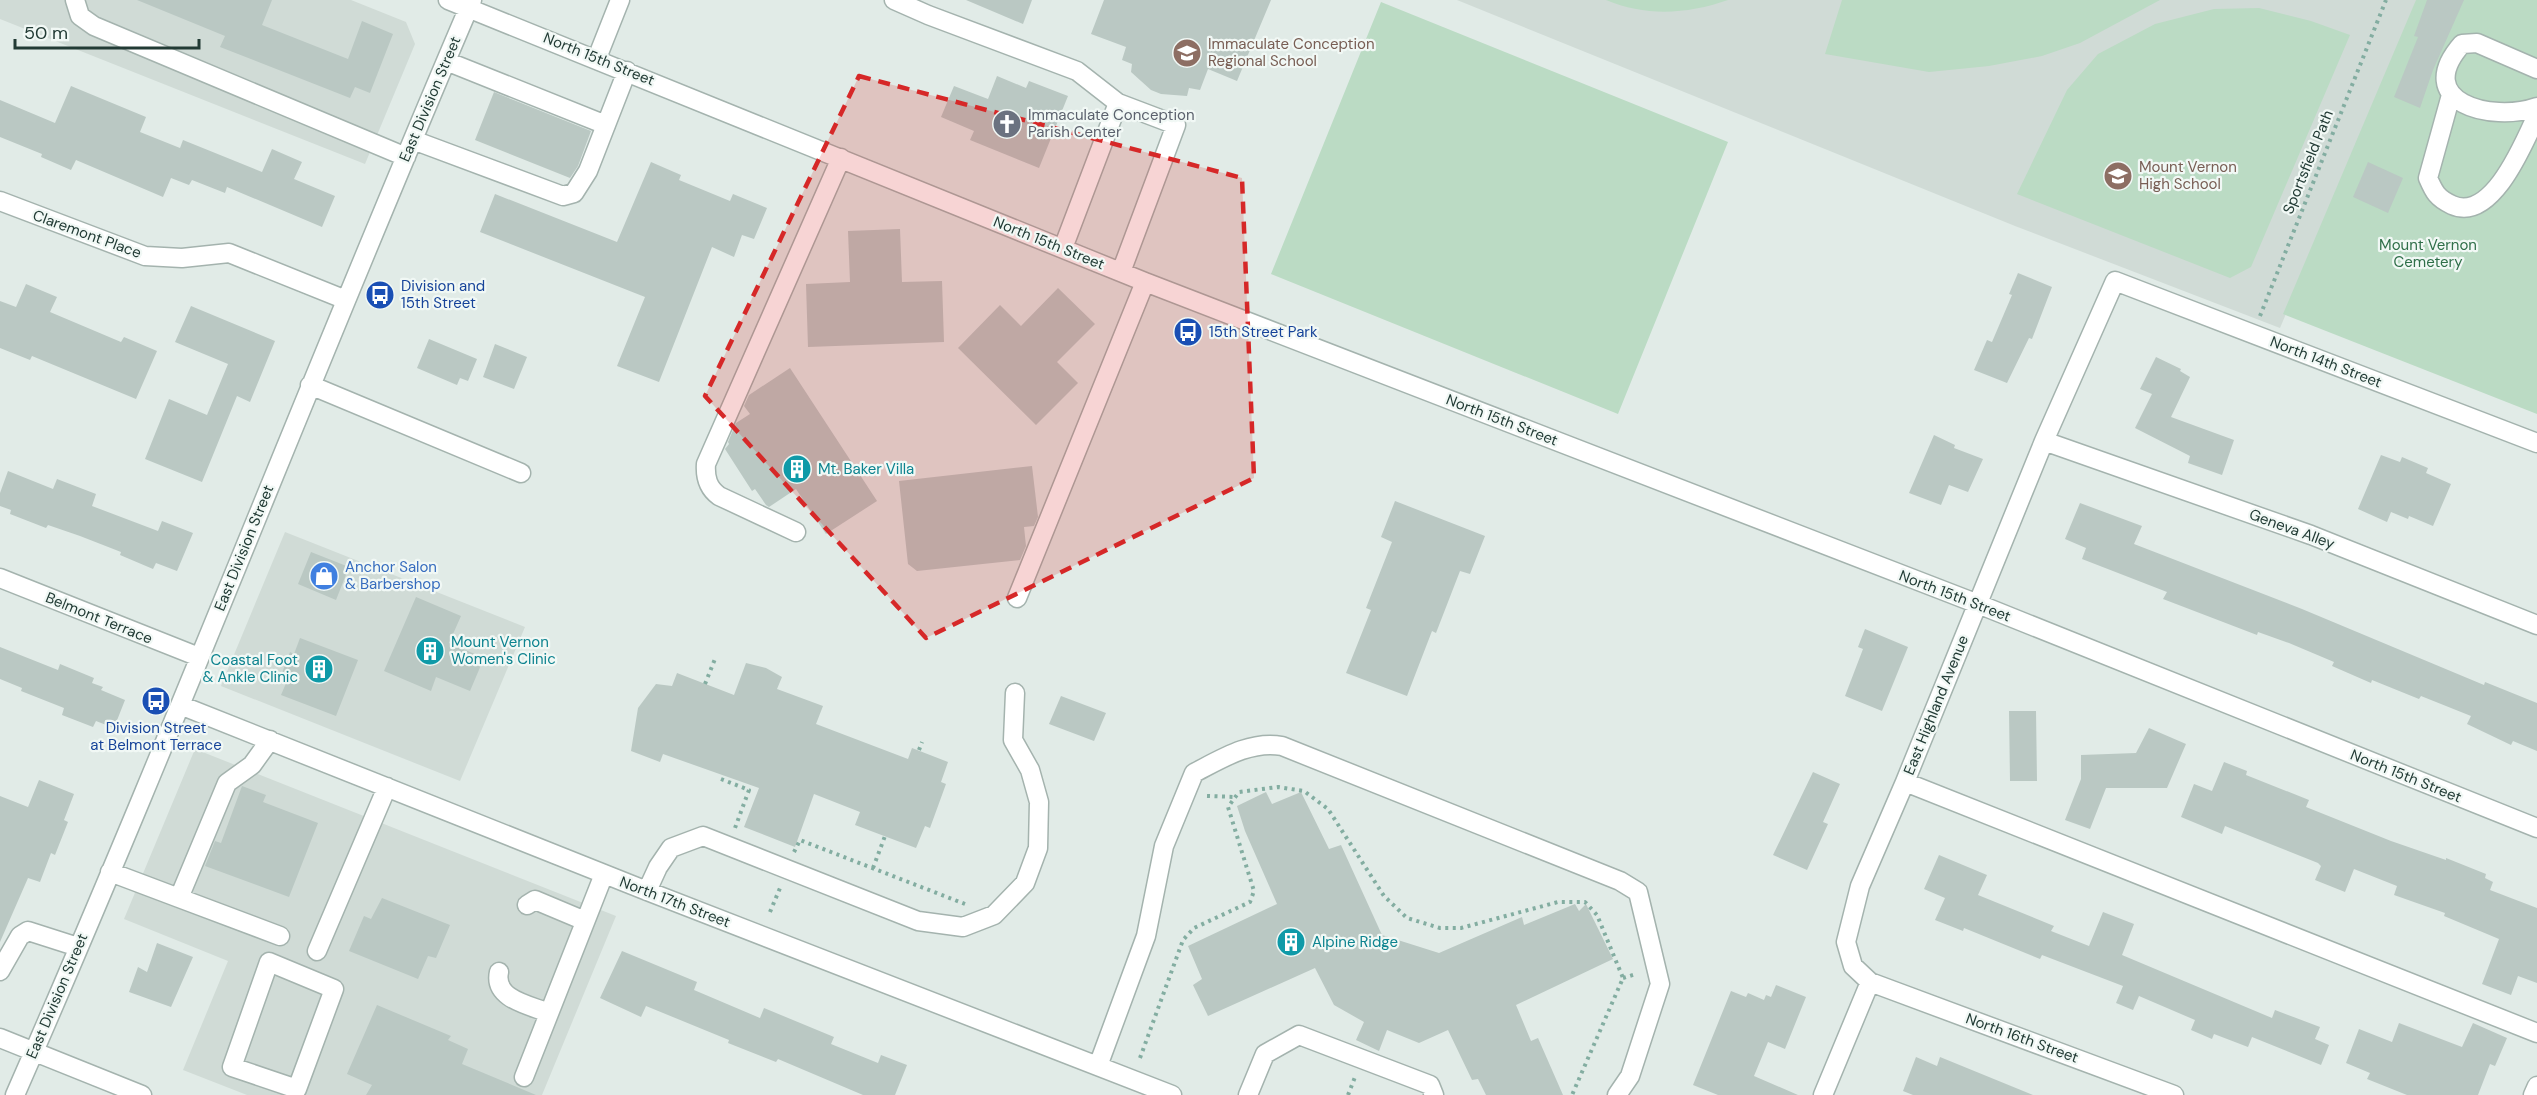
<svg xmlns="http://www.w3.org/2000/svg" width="2537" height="1095" viewBox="0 0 2537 1095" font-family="'DM Sans',sans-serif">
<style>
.built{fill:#d0dbd6}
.green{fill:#bbdbc4}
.building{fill:#bac8c3}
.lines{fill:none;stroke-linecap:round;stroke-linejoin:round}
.minor-casing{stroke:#a4b3ae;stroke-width:21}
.path{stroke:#83ada1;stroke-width:4;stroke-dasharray:3 4.5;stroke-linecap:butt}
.minor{stroke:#fff;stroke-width:18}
.marked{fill:#d62828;fill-opacity:0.2;stroke:#d62828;stroke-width:4.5;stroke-dasharray:12 8;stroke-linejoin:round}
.labels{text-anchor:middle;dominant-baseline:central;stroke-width:4.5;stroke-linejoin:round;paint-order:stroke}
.education-label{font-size:15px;fill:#785e54;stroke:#f1f8f5;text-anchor:start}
.street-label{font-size:15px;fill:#223b35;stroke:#f1f8f5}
.worship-label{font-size:15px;fill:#5b616d;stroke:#f1f8f5;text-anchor:start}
.park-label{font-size:15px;fill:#2f6f49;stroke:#f1f8f5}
.transit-label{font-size:15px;fill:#164399;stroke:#f1f8f5;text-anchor:start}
.culture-label{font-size:15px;fill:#0d838f;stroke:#f1f8f5;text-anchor:start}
.shop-label{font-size:15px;fill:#366cbe;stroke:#f1f8f5;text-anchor:start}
</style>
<rect width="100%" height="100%" fill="#e1ebe7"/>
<path class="built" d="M 0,0 L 351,0 L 406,22 L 415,44 L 365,164 L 0,19 Z
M 1457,0 L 2418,0 L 2280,328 L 2015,226 Z
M 285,532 L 525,627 L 460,781 L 221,686 Z
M 195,749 L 616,916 L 542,1095 L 247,1095 L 183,1070 L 228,961 L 124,919 Z"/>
<path class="green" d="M 1606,0 L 1728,0 C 1688,14 1646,17 1606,0 Z
M 1842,0 L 2160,0 L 2080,43 L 2042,56 L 1989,66 L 1929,72 L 1825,54 Z
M 2416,0 L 2537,0 L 2537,414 L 2283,314 Z
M 1381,2 L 1728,142 L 1618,414 L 1271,274 Z
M 2259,8 L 2311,21 L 2350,35 L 2251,267 L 2230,278 L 2017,194 L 2067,90 L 2098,54 L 2155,24 L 2214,9 Z"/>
<path class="building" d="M 137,0 L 272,0 L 262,25 L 348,59 L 362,21 L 393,34 L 370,93 L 355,87 L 350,98 L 220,47 L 225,36 Z
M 966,0 L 1032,0 L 1023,24 Z
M 1104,0 L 1271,0 L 1237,81 L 1208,69 L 1200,90 L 1189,88 L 1187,96 L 1161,94 L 1151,90 L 1131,72 L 1132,64 L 1122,60 L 1126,47 L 1091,34 Z
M 2427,0 L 2464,0 L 2433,70 L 2420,108 L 2394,97 L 2418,37 L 2414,36 Z
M 997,76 L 1026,88 L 1029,81 L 1068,96 L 1039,168 L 970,140 L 974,131 L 941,117 L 954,86 L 988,99 Z
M 71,86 L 146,117 L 140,132 L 180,148 L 183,140 L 262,172 L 272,149 L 302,162 L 294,179 L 335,196 L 322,227 L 227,187 L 225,193 L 192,180 L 189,185 L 171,178 L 163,197 L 76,160 L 71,170 L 41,157 L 42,154 L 0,137 L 0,100 L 55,123 Z
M 494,92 L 591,131 L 578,166 L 570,178 L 475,140 Z
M 651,162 L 681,175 L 679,180 L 730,201 L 733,194 L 767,208 L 754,239 L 742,235 L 734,257 L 712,247 L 659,382 L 617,366 L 645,297 L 480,232 L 495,194 L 617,242 Z
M 2368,162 L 2403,178 L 2388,213 L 2353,197 Z
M 900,229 L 902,282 L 942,281 L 944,342 L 808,347 L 806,284 L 850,282 L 848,231 Z
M 2018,273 L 2052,287 L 2032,339 L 2029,338 L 2007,383 L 1974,370 L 1987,340 L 1992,342 L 2012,295 L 2009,294 Z
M 26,284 L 57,297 L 50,312 L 121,342 L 124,337 L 157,351 L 136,399 L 32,356 L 30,360 L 0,348 L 0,301 L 16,307 Z
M 1058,288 L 1095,324 L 1057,362 L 1078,383 L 1036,425 L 958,348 L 1000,305 L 1021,326 Z
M 191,306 L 275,341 L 250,402 L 237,396 L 202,482 L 145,459 L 169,399 L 207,415 L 228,364 L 175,342 Z
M 429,339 L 477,359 L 468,381 L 460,378 L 457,385 L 417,368 Z
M 495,344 L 527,357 L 514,389 L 483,377 Z
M 2156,357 L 2181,369 L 2180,371 L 2190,377 L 2171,417 L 2234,440 L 2222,475 L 2188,463 L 2190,456 L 2135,428 L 2152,394 L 2140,389 Z
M 790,368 L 877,501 L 826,534 L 796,489 L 769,507 L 766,505 L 755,489 L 752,491 L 725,449 L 729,444 L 728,442 L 736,423 L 750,414 L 744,406 L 749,395 Z
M 1934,435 L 1955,445 L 1954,448 L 1983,459 L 1968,492 L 1949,485 L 1941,505 L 1909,493 Z
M 2381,455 L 2400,462 L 2402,457 L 2428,468 L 2426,473 L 2451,484 L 2433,526 L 2409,516 L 2408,519 L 2391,512 L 2387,522 L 2358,509 Z
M 1032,466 L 1038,517 L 1034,526 L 1024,527 L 1026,546 L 1020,560 L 917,571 L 908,564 L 899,481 Z
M 8,471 L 53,489 L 57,479 L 96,494 L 92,506 L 158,531 L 162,521 L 193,533 L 177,571 L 156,563 L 153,569 L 120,555 L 121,552 L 80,536 L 48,525 L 46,528 L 10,514 L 11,510 L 0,506 L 0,493 Z
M 1395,501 L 1485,536 L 1470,574 L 1460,571 L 1436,633 L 1432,631 L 1407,696 L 1346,673 L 1371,610 L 1366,608 L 1392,542 L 1381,537 Z
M 2080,503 L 2142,526 L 2134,544 L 2302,609 L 2484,685 L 2485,682 L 2537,703 L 2537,751 L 2513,741 L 2511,745 L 2467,724 L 2471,716 L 2421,696 L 2419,699 L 2372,680 L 2371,683 L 2332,666 L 2334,662 L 2289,643 L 2258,632 L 2257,635 L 2163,599 L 2167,592 L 2082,559 L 2086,548 L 2065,539 Z
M 311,552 L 349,567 L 336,600 L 298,584 Z
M 416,597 L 461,616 L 449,643 L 484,658 L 470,691 L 436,677 L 431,691 L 384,671 Z
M 1865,629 L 1908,647 L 1882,711 L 1845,696 L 1863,649 L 1858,647 Z
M 300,638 L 358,660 L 336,716 L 281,695 L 287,681 L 280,678 L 290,652 L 294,654 Z
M 0,647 L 58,670 L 60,664 L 94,678 L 92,683 L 103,687 L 101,690 L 125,700 L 114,728 L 96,721 L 93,727 L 62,715 L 64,708 L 21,691 L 22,688 L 0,679 Z
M 746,663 L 766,668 L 782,677 L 777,689 L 823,706 L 816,724 L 908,759 L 912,748 L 948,762 L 941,782 L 946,784 L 930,828 L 925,826 L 916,848 L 855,825 L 860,812 L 814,794 L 795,847 L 744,827 L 759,788 L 663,754 L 660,762 L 631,751 L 638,708 L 656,684 L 672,686 L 677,673 L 734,695 Z
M 1061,696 L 1106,713 L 1094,741 L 1049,724 Z
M 2009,711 L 2036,711 L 2037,781 L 2010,781 Z
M 2149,728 L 2186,744 L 2167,788 L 2106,788 L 2090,829 L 2065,820 L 2081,779 L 2081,755 L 2136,753 Z
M 2224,762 L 2247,771 L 2246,775 L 2309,800 L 2306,807 L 2391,841 L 2446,860 L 2446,858 L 2486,874 L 2485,878 L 2493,882 L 2490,890 L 2537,908 L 2537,983 L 2518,976 L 2511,995 L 2482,984 L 2499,939 L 2444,916 L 2445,913 L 2394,895 L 2397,886 L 2354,869 L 2345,892 L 2315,880 L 2321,866 L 2318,863 L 2225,826 L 2222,834 L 2181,817 L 2194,784 L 2212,791 Z
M 1813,772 L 1840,784 L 1823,822 L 1828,824 L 1807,870 L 1773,855 Z
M 39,780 L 74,794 L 64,820 L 68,822 L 55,855 L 51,853 L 40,882 L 28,878 L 0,942 L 0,796 L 28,807 Z
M 242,786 L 266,795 L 263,802 L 318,823 L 289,897 L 205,866 L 215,841 L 221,843 Z
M 1266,792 L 1272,804 L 1301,792 L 1329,849 L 1341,845 L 1382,935 L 1439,953 L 1522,917 L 1524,925 L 1575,904 L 1579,911 L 1586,904 L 1613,959 L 1516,1005 L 1531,1041 L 1538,1038 L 1563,1095 L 1486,1095 L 1478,1079 L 1472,1080 L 1448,1030 L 1419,1043 L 1387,1030 L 1379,1051 L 1356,1040 L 1364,1022 L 1334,1005 L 1315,968 L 1208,1016 L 1193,985 L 1202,979 L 1188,946 L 1277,904 L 1245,831 L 1237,806 Z
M 1939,855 L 1987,875 L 1978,895 L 2054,926 L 2051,931 L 2089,946 L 2103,912 L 2134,924 L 2122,955 L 2272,1018 L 2275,1010 L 2320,1027 L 2315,1039 L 2329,1045 L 2321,1065 L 2252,1037 L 2248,1047 L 2214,1034 L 2212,1039 L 2191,1030 L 2195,1020 L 2139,996 L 2133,1010 L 2116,1003 L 2123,986 L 2042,955 L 2040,959 L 1964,928 L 1963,931 L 1935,920 L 1945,898 L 1924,889 Z
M 382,898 L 450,925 L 436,958 L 428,956 L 418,979 L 349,951 L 364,916 L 371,919 Z
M 157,943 L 193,957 L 171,1007 L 129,992 L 138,967 L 147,972 Z
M 622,951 L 697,982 L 694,990 L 760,1018 L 764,1008 L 834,1037 L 831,1044 L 878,1063 L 881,1055 L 907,1065 L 895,1095 L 863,1095 L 778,1059 L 776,1062 L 728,1043 L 729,1040 L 646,1006 L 641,1017 L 600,998 Z
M 1776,985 L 1806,997 L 1785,1049 L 1768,1042 L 1754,1076 L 1798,1095 L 1718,1095 L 1693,1085 L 1731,991 L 1746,997 L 1748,993 L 1764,1000 L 1766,995 L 1771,997 Z
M 377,1005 L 451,1036 L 448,1040 L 468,1049 L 462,1064 L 536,1095 L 366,1095 L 372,1085 L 347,1074 Z
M 2399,1023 L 2462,1047 L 2473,1023 L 2507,1038 L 2495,1066 L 2490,1064 L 2478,1095 L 2407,1095 L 2367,1079 L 2370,1073 L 2346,1063 L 2359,1029 L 2392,1042 Z
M 1916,1057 L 1937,1066 L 1940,1057 L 2033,1095 L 1913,1095 L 1903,1091 Z"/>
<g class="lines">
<g class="minor-casing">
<path id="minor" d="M 75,0 L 80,16 L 94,26 L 406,157
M 448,0 L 1145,282 L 1978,604 L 2537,828
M 894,0 L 928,15 L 1077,71 L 1118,103
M 597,58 L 620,0
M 446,61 L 606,125
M 2537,69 L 2477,43 L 2462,44 C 2411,102 2491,123 2537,107
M 2451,95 L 2428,178 C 2434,192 2437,198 2452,205 C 2492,223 2524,143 2537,115
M 413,140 L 563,196 L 574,193 L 588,171 L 627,71
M 0,201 L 145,256 L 182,258 L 229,253 L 346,300
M 1063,248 L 1118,103 L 1176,125 L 1121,272
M 310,385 L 521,473
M 2044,441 L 2311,535 L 2537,625
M 796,532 L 719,496 C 708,488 705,478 706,464 L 841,158
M 0,578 L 199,657
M 1017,598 L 1145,282
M 180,705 L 647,891 L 1172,1095
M 1905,782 L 2537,1033
M 110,872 L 179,898 L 227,783 L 252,765 L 270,740
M 647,891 L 658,867 L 671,848 L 703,836 L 918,921 L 963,927 L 994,915 L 1025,883 L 1038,848 L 1039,802 L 1030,770 L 1013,740 L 1015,693
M 179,898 L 280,936
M 527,905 L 535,900 L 585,921
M 317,951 L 387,787
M 269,962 L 334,989 L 297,1089 L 232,1067 Z
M 0,971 L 20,936 L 28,931 L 78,947
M 499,972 C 493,999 529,1005 549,1013
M 0,1038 L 142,1095
M 1098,1066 L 1146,936 L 1164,846 L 1194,773 C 1221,759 1251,740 1282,746 L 1620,881 L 1638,892 L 1660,984 L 1630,1076 L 1617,1095
M 524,1077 L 604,874
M 15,1095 C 174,733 316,363 472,0
M 1248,1095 L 1265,1054 L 1299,1035 L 1430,1085 L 1434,1095
M 1823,1095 L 1870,982
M 2174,1095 L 1870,982 L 1853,966 L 1846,942 L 1860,886 L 1905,782 L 2044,441 L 2115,281 L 2537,443
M 2533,1095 L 2537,1086"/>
</g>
<path class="path" d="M 2260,316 L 2386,0
M 705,684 L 715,659
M 919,750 L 922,742
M 721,779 L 749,790 L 735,828
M 1207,796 L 1236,797
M 794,852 L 800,840 L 965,904
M 873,868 L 885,836
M 770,912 L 780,888
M 1623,978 L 1636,974
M 1140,1058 L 1183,940 L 1194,928 L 1250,902 L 1254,891 L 1228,807 L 1239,792 L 1278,787 L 1304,791 L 1328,809 L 1384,896 L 1407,918 L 1440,928 L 1461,928 L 1558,902 L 1585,902 L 1597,915 L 1623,978 L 1572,1095
M 1348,1095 L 1355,1077"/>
<use href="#minor" class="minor"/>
</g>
<path class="marked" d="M 859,76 L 1242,178 L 1254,478 L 926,638 L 705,396 Z"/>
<defs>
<g id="school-disc" transform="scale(1.5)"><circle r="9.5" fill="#8d6e63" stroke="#f1f8f5"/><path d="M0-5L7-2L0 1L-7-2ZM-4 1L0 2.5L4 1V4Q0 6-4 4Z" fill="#fff"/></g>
<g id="church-disc" transform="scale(1.5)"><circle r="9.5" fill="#6b7280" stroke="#f1f8f5"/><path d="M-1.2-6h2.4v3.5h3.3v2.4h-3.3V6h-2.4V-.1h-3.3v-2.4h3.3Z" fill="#fff"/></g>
<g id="bus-disc" transform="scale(1.5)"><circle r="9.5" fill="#1a4fb4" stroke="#f1f8f5"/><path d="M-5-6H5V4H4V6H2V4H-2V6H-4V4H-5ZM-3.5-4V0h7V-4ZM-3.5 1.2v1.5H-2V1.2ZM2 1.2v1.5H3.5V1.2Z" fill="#fff"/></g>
<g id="building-disc" transform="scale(1.5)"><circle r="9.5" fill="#0f9aa8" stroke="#f1f8f5"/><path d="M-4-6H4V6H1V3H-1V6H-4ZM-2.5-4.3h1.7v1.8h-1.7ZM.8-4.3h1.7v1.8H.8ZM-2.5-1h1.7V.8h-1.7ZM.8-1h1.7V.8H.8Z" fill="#fff"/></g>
<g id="shop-disc" transform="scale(1.5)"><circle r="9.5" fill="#3f7fe0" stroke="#f1f8f5"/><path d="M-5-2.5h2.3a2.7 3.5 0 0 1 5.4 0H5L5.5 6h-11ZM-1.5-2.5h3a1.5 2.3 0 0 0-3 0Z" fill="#fff"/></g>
</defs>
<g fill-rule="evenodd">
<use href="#school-disc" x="1187" y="53"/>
<use href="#church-disc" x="1007" y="124"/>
<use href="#school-disc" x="2118" y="176"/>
<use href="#bus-disc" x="380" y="295"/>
<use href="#bus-disc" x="1188" y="332"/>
<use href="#building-disc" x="797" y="469"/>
<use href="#shop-disc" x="324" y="576"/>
<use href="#building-disc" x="430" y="651"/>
<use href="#building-disc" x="319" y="669"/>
<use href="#bus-disc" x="156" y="701"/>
<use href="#building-disc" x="1291" y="942"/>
</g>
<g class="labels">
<g class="education-label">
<text x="1208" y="44">Immaculate Conception<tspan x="1208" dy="17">Regional School</tspan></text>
<text x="2139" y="167">Mount Vernon<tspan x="2139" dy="17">High School</tspan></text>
</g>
<g class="street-label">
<text transform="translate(599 59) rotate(22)">North 15th Street</text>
<text transform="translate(430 99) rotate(-67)">East Division Street</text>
<text transform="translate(2308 162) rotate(-68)">Sportsfield Path</text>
<text transform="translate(87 234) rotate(20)">Claremont Place</text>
<text transform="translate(1049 243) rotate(22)">North 15th Street</text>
<text transform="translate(2326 362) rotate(21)">North 14th Street</text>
<text transform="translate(1502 420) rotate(21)">North 15th Street</text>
<text transform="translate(2292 529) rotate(20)">Geneva Alley</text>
<text transform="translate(244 548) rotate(-68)">East Division Street</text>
<text transform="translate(1955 596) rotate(21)">North 15th Street</text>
<text transform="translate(99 618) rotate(22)">Belmont Terrace</text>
<text transform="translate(1936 705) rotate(-68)">East Highland Avenue</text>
<text transform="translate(2406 776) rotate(22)">North 15th Street</text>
<text transform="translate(675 902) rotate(21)">North 17th Street</text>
<text transform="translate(57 996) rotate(-67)">East Division Street</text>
<text transform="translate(2022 1038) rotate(20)">North 16th Street</text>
</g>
<g class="worship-label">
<text x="1028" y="115">Immaculate Conception<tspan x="1028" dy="17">Parish Center</tspan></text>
</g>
<g class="park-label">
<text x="2428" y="245">Mount Vernon<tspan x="2428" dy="17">Cemetery</tspan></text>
</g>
<g class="transit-label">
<text x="401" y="286">Division and<tspan x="401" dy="17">15th Street</tspan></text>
<text x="1209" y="332">15th Street Park</text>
<text x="156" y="728" text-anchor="middle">Division Street<tspan x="156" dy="17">at Belmont Terrace</tspan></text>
</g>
<g class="culture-label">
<text x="818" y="469">Mt. Baker Villa</text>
<text x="451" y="642">Mount Vernon<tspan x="451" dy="17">Women's Clinic</tspan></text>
<text x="298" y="660" text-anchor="end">Coastal Foot<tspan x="298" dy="17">&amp; Ankle Clinic</tspan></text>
<text x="1312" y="942">Alpine Ridge</text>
</g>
<g class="shop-label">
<text x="345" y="567">Anchor Salon<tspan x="345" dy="17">&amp; Barbershop</tspan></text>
</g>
</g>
<path d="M15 39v9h184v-9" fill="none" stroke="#223b35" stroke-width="3"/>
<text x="24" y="39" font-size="18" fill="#223b35" stroke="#f1f8f5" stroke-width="4.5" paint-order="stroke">50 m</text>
</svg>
